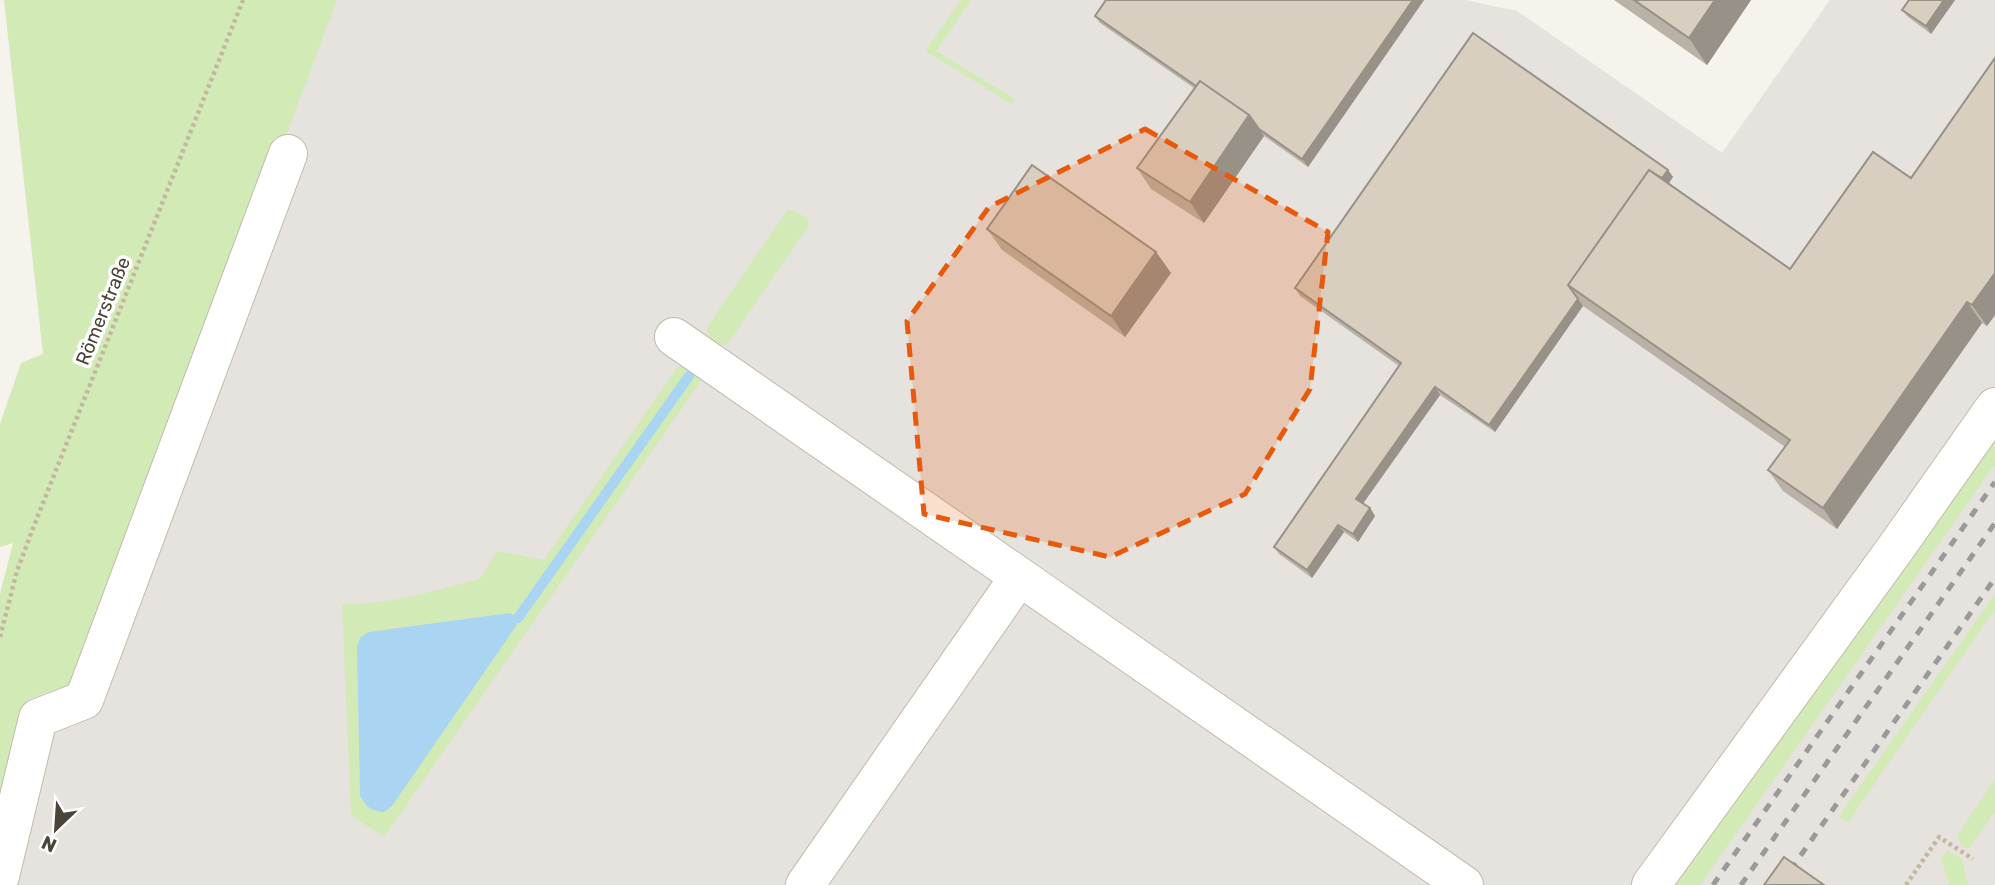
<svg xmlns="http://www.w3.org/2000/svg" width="1995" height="885" viewBox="0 0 1995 885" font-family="Rubik,sans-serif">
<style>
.industrial{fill:#e6e2dd}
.green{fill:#d2eab5;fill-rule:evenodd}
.water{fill:#a9d4f2}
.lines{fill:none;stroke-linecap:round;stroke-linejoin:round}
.stream{stroke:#a9d4f2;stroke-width:10}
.minor-casing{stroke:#c2bbae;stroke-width:40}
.path{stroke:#c4b79f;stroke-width:4.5;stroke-dasharray:3.5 3.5;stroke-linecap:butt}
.minor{stroke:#fff;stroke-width:38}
.rail{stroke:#9a9a9a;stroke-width:5;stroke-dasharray:9 9;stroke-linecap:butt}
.wall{fill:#bab2a6}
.shaded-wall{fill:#979187}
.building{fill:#d8cfc1;stroke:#979187;stroke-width:2}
.marked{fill:#e8590c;fill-opacity:0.2;stroke:#e8590c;stroke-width:5;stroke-dasharray:14 9;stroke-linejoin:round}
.labels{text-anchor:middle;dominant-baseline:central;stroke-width:7;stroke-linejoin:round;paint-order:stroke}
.street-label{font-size:19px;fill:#4b4439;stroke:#fff}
</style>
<rect width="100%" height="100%" fill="#f6f3ec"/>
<path class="industrial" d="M 271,0 L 1465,0 L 1517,11 L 1722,153 L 1830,0 L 1995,0 L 1995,885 L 0,885 L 0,747 Z"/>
<path class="green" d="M 4,0 L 337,0 L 83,676 L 64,695 L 48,692 L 28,699 L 0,815 L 0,594 L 13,543 L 0,547 L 0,424 L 21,363 L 43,354 Z
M 961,0 L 971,0 L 936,51 L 1015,99 L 1012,104 L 925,51 Z
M 788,209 L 808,218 L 809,225 L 727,345 L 714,343 L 706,329 Z
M 681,366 L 687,366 L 705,375 L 384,837 L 351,815 L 342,604 C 390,605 433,591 480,579 L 497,551 L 544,560 L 676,369 ZM 510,613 L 517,618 L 516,626 L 366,806 L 360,795 L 357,647 L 360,638 L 368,632 Z
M 1995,433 L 1995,464 L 1700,885 L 1674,885 Z
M 1995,594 L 1995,609 L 1848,822 L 1839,816 Z
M 1995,779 L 1995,812 L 1968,849 C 1961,845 1957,843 1958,834 Z
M 1947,851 L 1962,858 L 1968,885 L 1949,885 L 1941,858 Z"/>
<path class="water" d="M 510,613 L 518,618 L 516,626 L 392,806 L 384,812 C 371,811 366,807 360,795 L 357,647 L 360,638 L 368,632 Z"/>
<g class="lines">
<path class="stream" d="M 518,618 L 689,376"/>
<g class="minor-casing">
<path id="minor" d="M 674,337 L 1464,885
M 0,876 L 38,718 L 84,700 L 288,154
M 805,885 L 1019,577
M 1651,885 L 1895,549 L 1995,407"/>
</g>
<path class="path" d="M 0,637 L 17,571 L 35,523 L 243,0
M 1906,885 L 1939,837 L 1973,859"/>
<use href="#minor" class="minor"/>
<path class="rail" d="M 1713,885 L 1995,482
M 1741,885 L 1995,523
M 1780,885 L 1995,578"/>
</g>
<path class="wall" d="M 1106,0 L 1424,0 L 1308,167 L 1264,136 L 1204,223 L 1151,189 L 1137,168 L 1194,88 L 1100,23 L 1095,16 Z
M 1614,0 L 1751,0 L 1707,65 Z
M 1909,0 L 1955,0 L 1931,34 L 1908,17 L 1902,10 Z
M 1995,58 L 1995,315 L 1987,326 L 1982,323 L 1837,529 L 1783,491 L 1768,470 L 1785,447 L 1583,306 L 1495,432 L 1440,395 L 1363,504 L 1370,508 L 1375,516 L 1358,542 L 1344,532 L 1312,578 L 1279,554 L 1274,547 L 1399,366 L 1300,296 L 1295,288 L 1668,170 L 1673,177 L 1669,183 L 1790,269 L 1911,178 Z
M 987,229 L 1156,252 L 1171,273 L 1125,337 L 1002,250 Z"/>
<path class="shaded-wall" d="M 1413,0 L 1424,0 L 1308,167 L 1302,159 Z
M 1715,0 L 1751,0 L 1707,65 L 1689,38 Z
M 1944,0 L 1955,0 L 1931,34 L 1926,26 Z
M 1249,115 L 1264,136 L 1204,223 L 1190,202 Z
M 1668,170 L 1673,177 L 1588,299 L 1581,294 Z
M 1156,252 L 1171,273 L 1125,337 L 1111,316 Z
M 1995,273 L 1995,315 L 1987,326 L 1972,305 Z
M 1578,299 L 1583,306 L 1495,432 L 1489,425 Z
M 1967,302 L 1982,323 L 1837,529 L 1823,508 Z
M 1435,387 L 1440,395 L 1361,506 L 1356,499 Z
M 1370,508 L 1375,516 L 1358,542 L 1353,534 Z
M 1338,525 L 1344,532 L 1312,578 L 1307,570 Z"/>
<path class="building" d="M 1106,0 L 1413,0 L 1302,159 L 1259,129 L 1249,115 L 1200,81 L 1196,86 L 1095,16 Z
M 1634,0 L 1715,0 L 1689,38 Z
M 1909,0 L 1944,0 L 1926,26 L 1902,10 Z
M 1473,33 L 1668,170 L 1662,178 L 1649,170 L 1568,285 L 1578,299 L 1489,425 L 1435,387 L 1356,499 L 1370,508 L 1353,534 L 1338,525 L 1307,570 L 1274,547 L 1401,363 L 1295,288 Z
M 1995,58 L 1995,273 L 1972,305 L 1967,302 L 1823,508 L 1768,470 L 1790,440 L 1568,285 L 1649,170 L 1790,269 L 1873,152 L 1911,178 Z
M 1200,81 L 1249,115 L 1190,202 L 1137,168 Z
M 1032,165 L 1156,252 L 1111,316 L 987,229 Z
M 1784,857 L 1824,885 L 1764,885 Z"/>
<path class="marked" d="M 1145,129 L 1328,232 L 1310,389 L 1245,494 L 1110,557 L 924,514 L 907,321 L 989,207 Z"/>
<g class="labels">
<g class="street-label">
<text transform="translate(103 311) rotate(-68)">Römerstraße</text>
</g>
</g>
<g transform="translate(56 829) rotate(205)" stroke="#ffffff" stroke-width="5" paint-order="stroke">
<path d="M0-5L12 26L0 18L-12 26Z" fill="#4b4439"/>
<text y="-10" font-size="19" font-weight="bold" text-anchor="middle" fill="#4b4439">N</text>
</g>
</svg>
